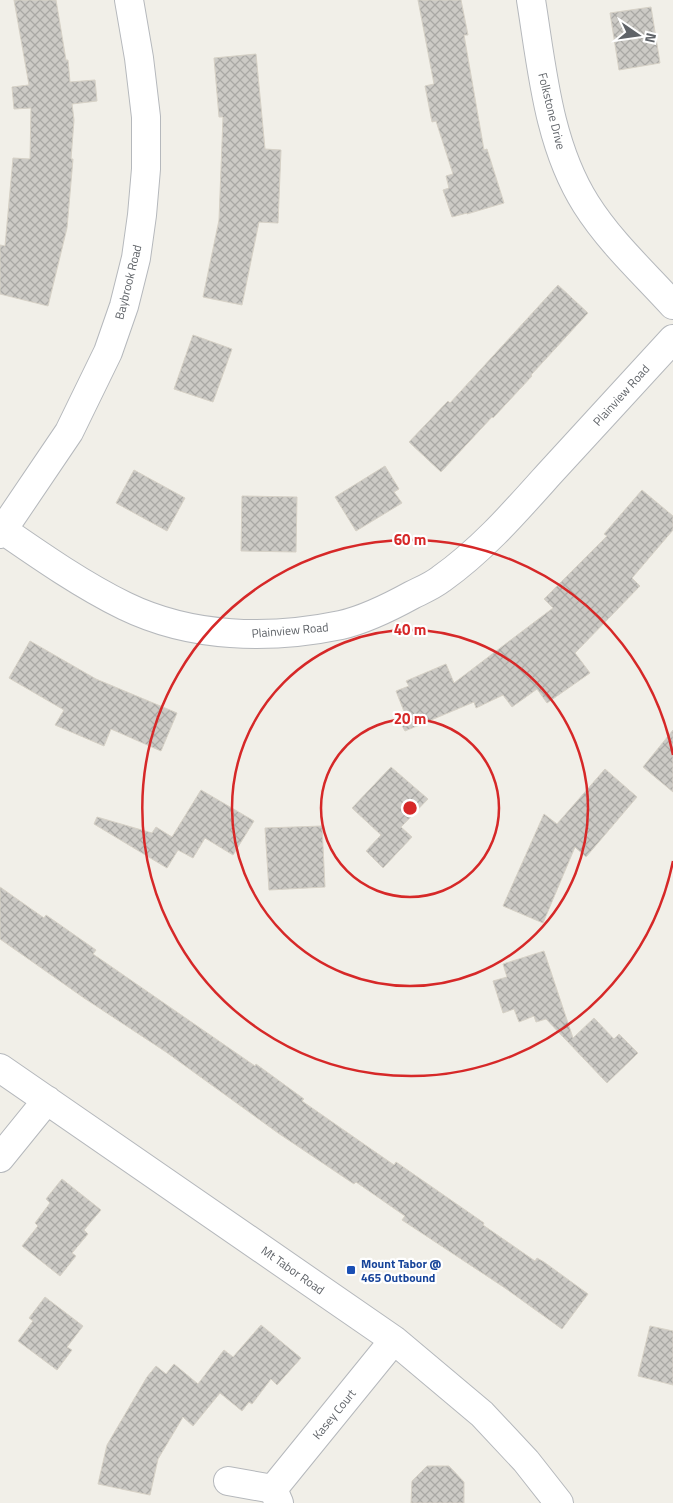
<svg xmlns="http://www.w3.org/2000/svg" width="673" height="1503" viewBox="0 0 673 1503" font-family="'Titillium Web',sans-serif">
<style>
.building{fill:url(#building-cross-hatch);stroke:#d6d1c6}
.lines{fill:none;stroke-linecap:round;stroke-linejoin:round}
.minor-casing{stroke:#b5b8bc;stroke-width:30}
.minor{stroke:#fff;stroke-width:28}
.ring{fill:none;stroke:#d62828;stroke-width:2.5}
.transit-dot{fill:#1a4fb4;stroke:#fff;stroke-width:2}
.labels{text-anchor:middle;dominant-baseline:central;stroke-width:4.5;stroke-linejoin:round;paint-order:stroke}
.street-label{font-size:12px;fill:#5f6368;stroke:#fff}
.transit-label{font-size:12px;font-weight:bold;fill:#164399;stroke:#fff;text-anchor:start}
.centre{fill:#d62828;stroke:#fff;stroke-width:2.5}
.ring-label{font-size:15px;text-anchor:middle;font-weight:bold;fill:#d62828;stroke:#fff;stroke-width:4.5;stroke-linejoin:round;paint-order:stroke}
</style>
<defs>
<pattern id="building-cross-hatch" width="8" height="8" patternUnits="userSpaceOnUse" patternTransform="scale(1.25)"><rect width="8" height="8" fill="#cccac5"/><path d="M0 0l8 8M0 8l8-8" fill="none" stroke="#a9a8a4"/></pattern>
</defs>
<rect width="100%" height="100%" fill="#f1efe8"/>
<path class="building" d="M 14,0 L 56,0 L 66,60 L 68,60 L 70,82 L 95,80 L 97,101 L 72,104 L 74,120 L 71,159 L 73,159 L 67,228 L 48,306 L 0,294 L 0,245 L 5,246 L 13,158 L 30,159 L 31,108 L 14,109 L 12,87 L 29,85 Z
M 418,0 L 461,0 L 468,35 L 464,35 L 484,150 L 487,149 L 504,203 L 467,214 L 467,213 L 452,217 L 443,190 L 449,188 L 446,176 L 453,174 L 436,121 L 432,122 L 425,86 L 434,84 Z
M 651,7 L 660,63 L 619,70 L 610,13 Z
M 256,54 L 265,149 L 281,150 L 278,223 L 259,222 L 242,305 L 203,297 L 219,220 L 223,117 L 219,117 L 214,58 Z
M 558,285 L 588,313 L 531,375 L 532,376 L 493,418 L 492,417 L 441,472 L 409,442 L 448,401 L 450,403 Z
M 193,335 L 232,349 L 213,402 L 174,389 Z
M 385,466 L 399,489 L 394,492 L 402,503 L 356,531 L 335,497 Z
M 134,470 L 185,498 L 167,531 L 116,503 Z
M 642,490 L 673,516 L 673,530 L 632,578 L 640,586 L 575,653 L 590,673 L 547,703 L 537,689 L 512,707 L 503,695 L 476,708 L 474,702 L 405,731 L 401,724 L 407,719 L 396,691 L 409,686 L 406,681 L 446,664 L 454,683 L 553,608 L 544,599 L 607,536 L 604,534 Z
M 242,496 L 297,497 L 296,552 L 241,551 Z
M 30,641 L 96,679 L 177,713 L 161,751 L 111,729 L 104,746 L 55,725 L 64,710 L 9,678 Z
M 673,730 L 673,792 L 643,767 Z
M 391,767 L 428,799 L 401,827 L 412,837 L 383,868 L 366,851 L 381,835 L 352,808 Z
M 605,769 L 637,797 L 586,857 L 575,847 L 543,923 L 503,906 L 544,814 L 557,824 Z
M 201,790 L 254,821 L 233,855 L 205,838 L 193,858 L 178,850 L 167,868 L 94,824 L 97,817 L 152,833 L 156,827 L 172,837 Z
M 322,826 L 325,887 L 269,890 L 265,828 Z
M 0,887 L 44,918 L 46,915 L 96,950 L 93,954 L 255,1066 L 256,1064 L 304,1099 L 302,1101 L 394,1165 L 396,1162 L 484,1223 L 483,1225 L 535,1261 L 537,1258 L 544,1262 L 588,1294 L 562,1329 L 505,1288 L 402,1220 L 405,1216 L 356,1182 L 354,1184 L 278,1133 L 166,1052 L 84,998 L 0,939 Z
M 544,951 L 573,1038 L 594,1018 L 614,1039 L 619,1034 L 638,1053 L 607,1083 L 546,1019 L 536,1022 L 534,1016 L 519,1022 L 514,1009 L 503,1013 L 493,981 L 507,977 L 503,964 Z
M 62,1179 L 101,1210 L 84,1230 L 88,1234 L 72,1253 L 76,1256 L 60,1276 L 22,1246 L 38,1226 L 35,1223 L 50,1203 L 46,1199 Z
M 45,1297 L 83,1326 L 67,1347 L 72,1350 L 57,1370 L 18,1341 L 33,1321 L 29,1318 Z
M 261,1325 L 301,1358 L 277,1385 L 271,1379 L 252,1404 L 249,1402 L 242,1411 L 220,1393 L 193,1426 L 183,1417 L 158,1459 L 150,1495 L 98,1484 L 107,1445 L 147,1377 L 156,1366 L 166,1374 L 174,1364 L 198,1384 L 224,1350 L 233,1357 Z
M 650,1326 L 673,1331 L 673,1385 L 638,1376 Z
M 427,1466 L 449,1466 L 464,1482 L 464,1503 L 411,1503 L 412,1481 Z"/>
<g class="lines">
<g class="minor-casing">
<path id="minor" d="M 531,0 C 542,68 548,144 586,204 C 610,242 643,272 673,305
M 0,528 C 39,555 82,585 125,606 C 191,638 269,640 341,625 C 363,620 392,606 412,595 C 422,590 432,586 441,579 C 482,550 515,512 549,474 C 590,429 632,384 673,339
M 0,534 L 69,432 L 108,352 L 124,306 L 136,258 L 142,215 L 146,169 L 146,117 L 139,58 L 129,0
M 0,1068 L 394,1340 L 482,1414 L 526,1461 L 559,1503
M 0,1158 L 47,1100
M 228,1481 L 273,1489 L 279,1503
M 273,1489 L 394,1340"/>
</g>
<use href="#minor" class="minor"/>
</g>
<g class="ring">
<circle cx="410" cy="808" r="89"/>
<circle cx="410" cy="808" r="178"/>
<path d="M673 861A268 268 0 1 1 673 755"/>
</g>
<rect class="transit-dot" x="346" y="1265" width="10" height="10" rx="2.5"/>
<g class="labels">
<g class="street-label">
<text transform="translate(552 111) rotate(76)">Folkstone Drive</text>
<text transform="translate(128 282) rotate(-76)">Baybrook Road</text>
<text transform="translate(621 395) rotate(-48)">Plainview Road</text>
<text transform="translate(290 630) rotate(-5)">Plainview Road</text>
<text transform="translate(293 1270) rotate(35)">Mt Tabor Road</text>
<text transform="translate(334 1414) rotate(-51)">Kasey Court</text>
</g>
<g class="transit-label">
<text x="361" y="1263">Mount Tabor @<tspan x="361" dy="14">465 Outbound</tspan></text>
</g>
</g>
<circle cx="410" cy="808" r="8" class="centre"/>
<g class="ring-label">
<text x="410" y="545">60 m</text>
<text x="410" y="635">40 m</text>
<text x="410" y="724">20 m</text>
</g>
<g transform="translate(638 35) rotate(103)" stroke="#ffffff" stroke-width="4" paint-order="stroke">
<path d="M0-4L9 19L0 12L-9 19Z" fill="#5f6368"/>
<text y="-8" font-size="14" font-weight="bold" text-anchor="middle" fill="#5f6368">N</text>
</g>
</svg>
